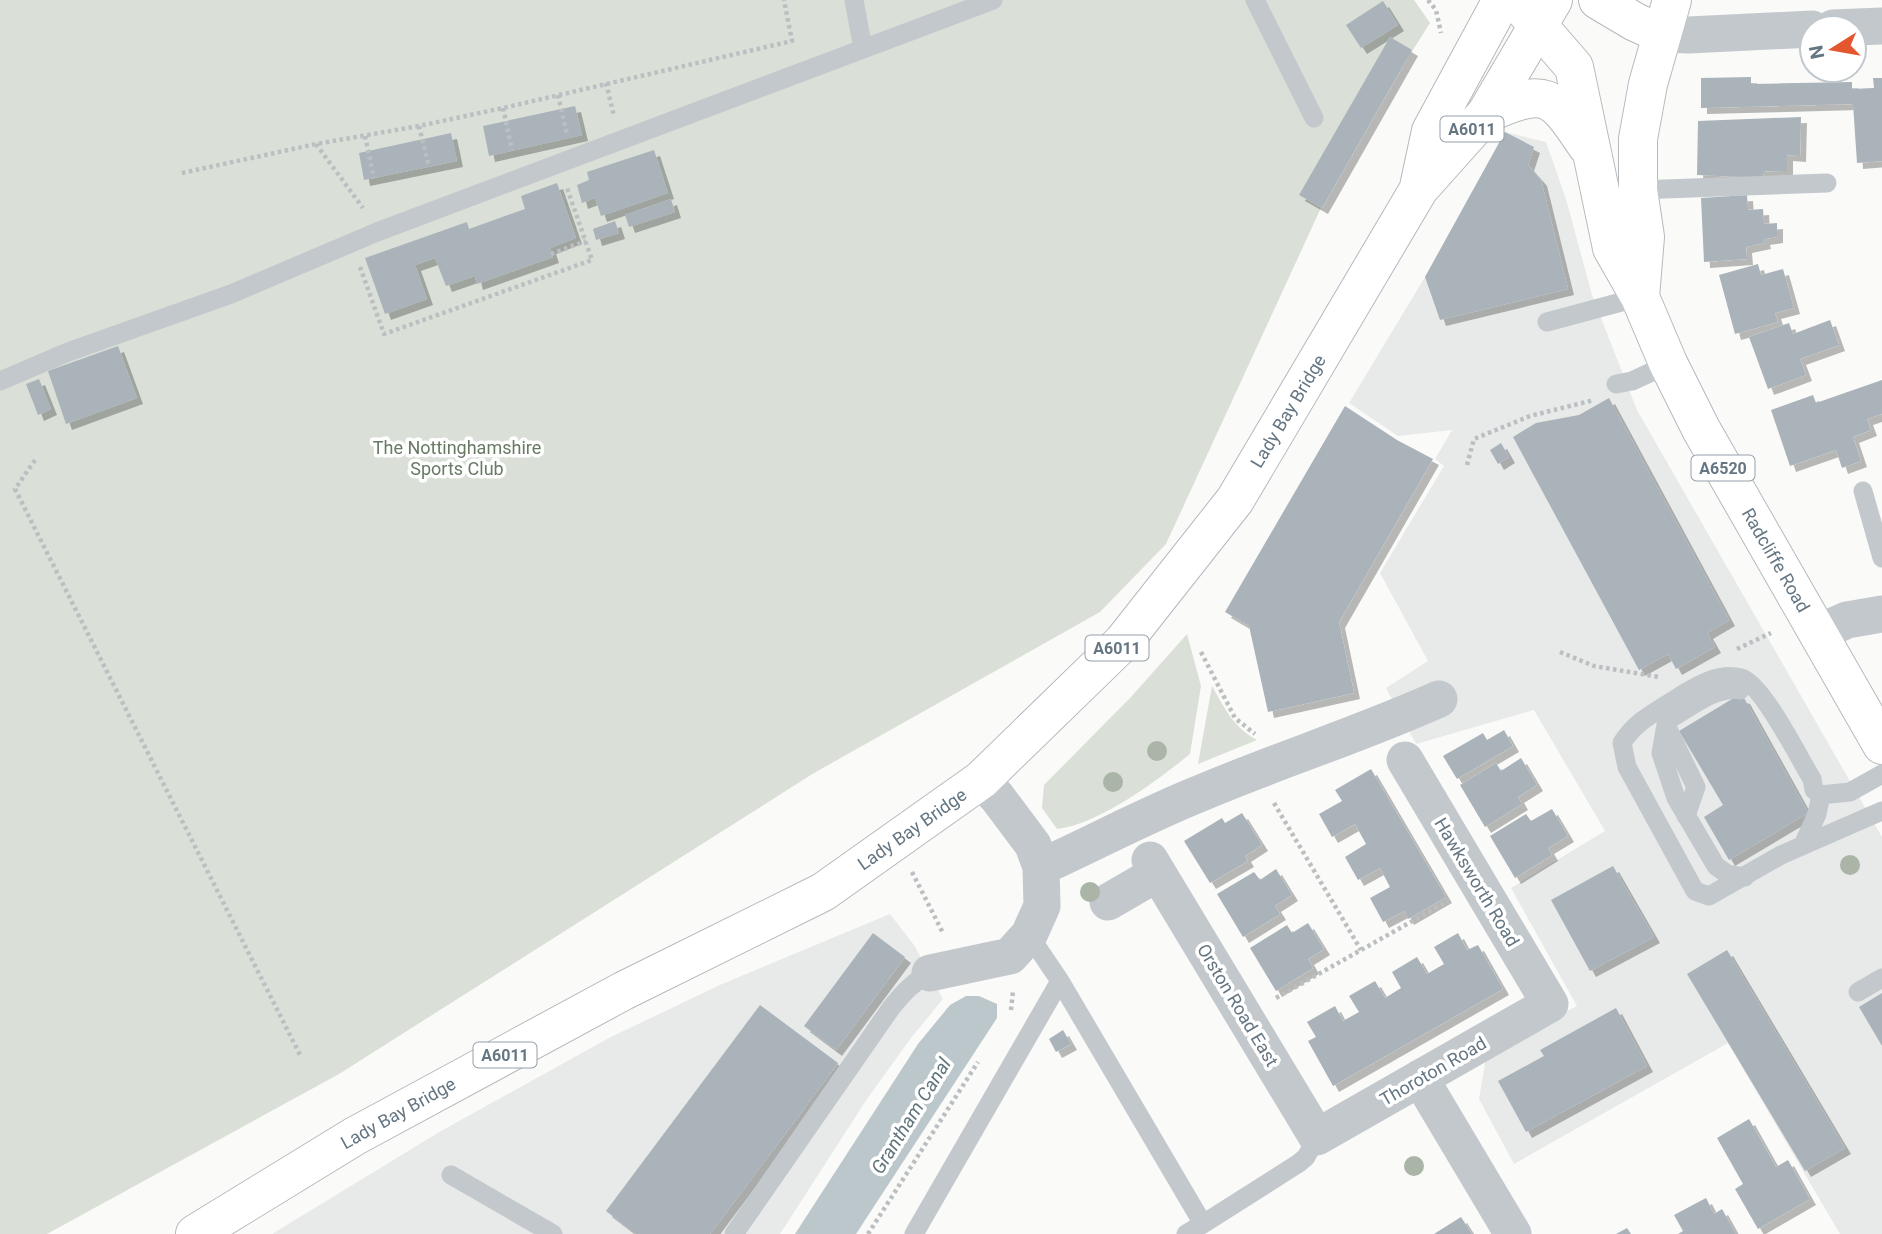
<svg xmlns="http://www.w3.org/2000/svg" width="1882" height="1234" viewBox="0 0 1882 1234" font-family="Roboto,sans-serif">
<style>
.built{fill:#e8e9e9}
.green{fill:#dadfd7}
.water{fill:#bbc7cb}
.building{fill:#aab3b9;filter:url(#shadow)}
.lines{fill:none;stroke-linecap:round;stroke-linejoin:round}
.secondary-casing{stroke:#b3babf;stroke-width:40}
.primary-casing{stroke:#b5babe;stroke-width:40}
.highway-casing{stroke:#b4b9bd;stroke-width:40}
.path{stroke:#bbbfc2;stroke-width:4.5;stroke-dasharray:3.5 3.5;stroke-linecap:butt}
.lane{stroke:#c3c8cc;stroke-width:19}
.street{stroke:#c3c8cc;stroke-width:37}
.secondary{stroke:#fff;stroke-width:38}
.primary{stroke:#fff;stroke-width:38}
.highway{stroke:#fff;stroke-width:38}
.tree{fill:#aab4a7}
.labels{text-anchor:middle;dominant-baseline:central;stroke-width:7;stroke-linejoin:round;paint-order:stroke}
.shield{fill:#fff;stroke:#939fa8;stroke-width:2}
.shield-label{font-size:16px;font-weight:bold;fill:#657683}
.street-label{font-size:18px;fill:#657683;stroke:#fff}
.park-label{font-size:18px;fill:#687a64;stroke:#fff}
.water-label{font-size:19px;font-style:italic;fill:#60757c;stroke:#fff}
</style>
<defs>
<filter id="shadow"><feDropShadow dx="6" dy="6" stdDeviation="0" flood-color="#0004"/></filter>
</defs>
<rect width="100%" height="100%" fill="#fafaf8"/>
<path class="built" d="M 1505,132 L 1546,142 L 1566,199 L 1592,295 L 1637,410 L 1882,837 L 1882,1234 L 1840,1234 L 1728,1043 L 1514,1164 L 1479,1099 L 1487,1052 L 1577,1006 L 1511,888 L 1605,831 L 1534,710 L 1416,744 L 1386,688 L 1428,661 L 1380,573 L 1444,466 L 1435,459 L 1452,430 L 1398,436 L 1349,403 L 1425,277 Z
M 890,914 L 914,945 L 943,999 L 911,1038 L 867,1099 L 780,1234 L 272,1234 L 441,1131 L 609,1038 L 722,984 Z"/>
<path class="green" d="M 0,0 L 1414,0 L 1430,23 L 1344,158 L 1166,544 L 1100,612 L 814,773 L 339,1074 L 47,1234 L 0,1234 Z
M 1187,634 L 1201,686 L 1190,754 C 1157,781 1099,824 1057,829 L 1042,808 L 1044,785 L 1131,697 Z
M 1212,686 C 1225,709 1234,728 1257,740 L 1198,764 Z"/>
<path class="water" d="M 966,996 L 979,996 L 997,1004 L 997,1018 L 856,1234 L 795,1234 L 918,1044 L 950,1005 Z"/>
<path class="building" d="M 1383,1 L 1398,25 L 1361,48 L 1346,25 Z
M 1390,37 L 1412,50 L 1322,208 L 1299,195 Z
M 1751,77 L 1751,84 L 1852,82 L 1852,89 L 1874,88 L 1873,78 L 1882,78 L 1882,161 L 1857,163 L 1853,104 L 1701,108 L 1701,78 Z
M 575,106 L 582,135 L 489,156 L 483,126 Z
M 1801,117 L 1800,156 L 1787,155 L 1787,172 L 1764,171 L 1763,178 L 1697,175 L 1698,121 Z
M 1505,132 L 1534,147 L 1528,165 L 1541,180 L 1568,289 L 1440,320 L 1425,277 Z
M 451,133 L 457,161 L 364,180 L 359,153 Z
M 654,150 L 668,193 L 601,216 L 595,198 L 582,203 L 577,185 L 589,180 L 587,172 Z
M 557,183 L 576,238 L 550,248 L 553,257 L 477,284 L 475,276 L 446,286 L 435,258 L 415,265 L 427,299 L 385,314 L 365,258 L 467,222 L 469,229 L 525,209 L 521,196 Z
M 1747,195 L 1748,210 L 1763,209 L 1764,224 L 1777,223 L 1777,237 L 1764,239 L 1765,243 L 1746,247 L 1747,259 L 1704,262 L 1701,198 Z
M 671,199 L 675,212 L 629,227 L 625,215 Z
M 615,221 L 619,233 L 596,240 L 593,229 Z
M 1758,264 L 1761,275 L 1783,269 L 1794,308 L 1775,313 L 1778,322 L 1735,334 L 1719,275 Z
M 1830,320 L 1839,345 L 1800,359 L 1806,375 L 1768,389 L 1749,337 L 1789,323 L 1793,334 Z
M 118,346 L 137,398 L 66,424 L 48,371 Z
M 39,379 L 51,409 L 38,415 L 26,384 Z
M 1882,380 L 1882,414 L 1867,419 L 1871,430 L 1853,437 L 1861,461 L 1842,468 L 1836,450 L 1790,466 L 1771,410 L 1813,395 L 1816,403 Z
M 1609,398 L 1729,620 L 1707,633 L 1715,647 L 1676,669 L 1668,654 L 1639,670 L 1513,437 L 1536,423 L 1579,415 Z
M 1345,406 L 1397,440 L 1433,459 L 1339,622 L 1354,693 L 1268,712 L 1249,626 L 1225,612 Z
M 1501,443 L 1509,457 L 1498,464 L 1490,450 Z
M 1737,696 L 1744,698 L 1808,813 L 1729,860 L 1704,817 L 1723,805 L 1679,731 Z
M 1504,730 L 1513,746 L 1457,779 L 1443,756 L 1483,733 L 1487,740 Z
M 1521,758 L 1537,785 L 1518,797 L 1522,804 L 1485,827 L 1460,785 L 1496,763 L 1501,771 Z
M 1371,769 L 1446,897 L 1408,919 L 1404,911 L 1383,922 L 1370,898 L 1390,887 L 1380,868 L 1358,880 L 1345,857 L 1366,844 L 1355,824 L 1332,837 L 1319,814 L 1342,801 L 1335,790 Z
M 1552,809 L 1568,836 L 1548,848 L 1552,855 L 1515,878 L 1490,836 L 1526,814 L 1531,821 Z
M 1242,813 L 1262,845 L 1245,856 L 1248,861 L 1210,883 L 1184,841 L 1222,818 L 1225,823 Z
M 1613,866 L 1654,937 L 1590,971 L 1551,900 Z
M 1276,869 L 1292,895 L 1275,906 L 1280,914 L 1243,937 L 1217,894 L 1254,872 L 1260,880 Z
M 1308,923 L 1324,949 L 1308,959 L 1313,968 L 1276,991 L 1250,948 L 1287,925 L 1292,933 Z
M 873,933 L 905,957 L 836,1050 L 804,1026 Z
M 1458,933 L 1467,950 L 1478,945 L 1503,989 L 1333,1086 L 1308,1041 L 1316,1037 L 1307,1022 L 1335,1006 L 1343,1021 L 1359,1012 L 1349,996 L 1375,981 L 1385,998 L 1401,988 L 1392,972 L 1417,957 L 1427,974 L 1444,964 L 1434,947 Z
M 1727,950 L 1845,1148 L 1805,1171 L 1687,974 Z
M 1882,993 L 1882,1046 L 1859,1007 Z
M 760,1005 L 838,1063 L 710,1234 L 636,1234 L 606,1211 Z
M 1616,1008 L 1647,1066 L 1526,1132 L 1498,1081 L 1544,1056 L 1540,1050 Z
M 1063,1030 L 1071,1044 L 1056,1052 L 1049,1039 Z
M 1749,1119 L 1776,1167 L 1788,1160 L 1810,1199 L 1758,1229 L 1735,1189 L 1743,1184 L 1717,1138 Z
M 1706,1198 L 1714,1214 L 1722,1209 L 1736,1234 L 1678,1234 L 1683,1231 L 1674,1215 Z
M 1461,1217 L 1472,1234 L 1434,1234 Z
M 1627,1228 L 1631,1234 L 1616,1234 Z"/>
<g class="lines">
<g class="secondary-casing">
<path id="secondary" d="M 1598,0 L 1635,22 L 1662,34"/>
</g>
<g class="primary-casing">
<path id="primary" d="M 1516,0 L 1574,67 L 1612,248 L 1640,297 L 1668,363 L 1701,429 L 1882,745
M 1486,114 C 1547,86 1552,94 1587,146
M 1640,297 L 1645,237 L 1638,190 L 1638,139 L 1648,84 L 1672,0"/>
</g>
<g class="highway-casing">
<path id="highway" d="M 1419,187 L 1431,131 L 1502,0
M 195,1234 L 355,1136 L 623,991 L 823,892 L 981,780 L 1123,642 L 1235,500 L 1419,189 L 1486,114 L 1553,0"/>
</g>
<path class="path" d="M 1428,0 L 1436,10 L 1441,33
M 606,83 L 614,116
M 558,95 L 567,134
M 503,108 L 512,150
M 419,126 L 429,167
M 365,136 L 374,178
M 316,144 L 363,208
M 182,173 L 316,144 L 419,126 L 503,108 L 792,41 L 784,0
M 551,254 L 586,241
M 360,267 L 384,334 L 592,260 L 567,188
M 35,460 L 15,489 L 300,1055
M 1467,465 L 1474,439 L 1530,416 L 1594,400
M 1737,649 L 1771,633
M 1201,652 L 1235,718 L 1255,734
M 1560,652 L 1594,666 L 1659,677
M 1274,803 L 1361,950
M 912,872 L 943,933
M 1276,998 L 1448,901
M 1011,1010 L 1013,991
M 868,1234 L 978,1062"/>
<path class="lane" d="M 854,0 L 863,49
M 1255,0 L 1314,118
M 1638,190 L 1827,183
M 1547,322 L 1640,297
M 0,381 L 68,352 L 231,294 L 377,232 L 993,0
M 1616,384 L 1632,381 L 1669,364
M 1863,491 L 1882,558
M 1666,725 L 1661,753 L 1676,798 L 1716,866 L 1727,874 L 1745,877
M 1882,774 L 1850,792 L 1821,795 L 1814,790 L 1812,779 C 1799,758 1762,683 1741,678 C 1719,672 1698,685 1680,696 C 1658,711 1636,720 1622,743 L 1627,767 L 1695,891 L 1709,896 L 1781,855 L 1882,811
M 1686,816 L 1696,787 L 1666,725 L 1670,719 C 1691,707 1716,686 1740,690
M 1803,845 L 1817,814 L 1821,795
M 1029,935 L 1060,981 L 1203,1224 L 1186,1234
M 1858,992 L 1882,978
M 451,1175 L 553,1234
M 1203,1224 L 1299,1163 L 1306,1157 L 1317,1137
M 734,1234 L 891,1008 C 903,993 913,982 930,973
M 914,1234 L 1060,981"/>
<path class="street" d="M 1833,28 L 1882,26
M 1662,34 L 1689,35 L 1812,29
M 1818,633 L 1847,620 L 1882,614
M 1150,860 L 1317,1137 L 1550,1004 L 1405,760
M 1041,867 C 1094,843 1146,815 1201,793 C 1279,760 1361,734 1439,699
M 1108,902 L 1158,873
M 930,973 L 1010,956 L 1029,935 L 1042,906 L 1041,867 L 1033,845 L 997,797 L 981,780
M 1420,1078 L 1513,1234"/>
<use href="#secondary" class="secondary"/>
<use href="#primary" class="primary"/>
<use href="#highway" class="highway"/>
</g>
<g class="tree">
<circle cx="1157" cy="751" r="10"/>
<circle cx="1113" cy="782" r="10"/>
<circle cx="1850" cy="865" r="10"/>
<circle cx="1090" cy="892" r="10"/>
<circle cx="1414" cy="1166" r="10"/>
</g>
<g class="labels">
<g class="shield">
<rect x="1440.5" y="116.5" width="63" height="25" rx="5"/>
<rect x="1691.5" y="455.5" width="63" height="25" rx="5"/>
<rect x="1085.5" y="635.5" width="63" height="25" rx="5"/>
<rect x="473.5" y="1042.5" width="63" height="25" rx="5"/>
</g>
<g class="shield-label">
<text x="1472" y="129">A6011</text>
<text x="1723" y="468">A6520</text>
<text x="1117" y="648">A6011</text>
<text x="505" y="1055">A6011</text>
</g>
<g class="street-label">
<text transform="translate(1288 411) rotate(-59)">Lady Bay Bridge</text>
<text transform="translate(1776 560) rotate(60)">Radcliffe Road</text>
<text transform="translate(912 829) rotate(-35)">Lady Bay Bridge</text>
<text transform="translate(1477 882) rotate(59)">Hawksworth Road</text>
<text transform="translate(1238 1005) rotate(59)">Orston Road East</text>
<text transform="translate(1433 1071) rotate(-30)">Thoroton Road</text>
<text transform="translate(398 1113) rotate(-29)">Lady Bay Bridge</text>
</g>
<g class="park-label">
<text x="457" y="447">The Nottinghamshire<tspan x="457" dy="21">Sports Club</tspan></text>
</g>
<g class="water-label">
<text transform="translate(911 1116) rotate(-58)">Grantham Canal</text>
</g>
</g>
<g transform="translate(1833 49) rotate(259)"><circle r="33" fill="#ffffff" stroke="#c1c8cd" stroke-width="2"/>
<path d="M0-5L12 26L0 18L-12 26Z" fill="#e4572e"/>
<text y="-10" font-size="19" font-weight="bold" text-anchor="middle" fill="#657683">N</text>
</g>
</svg>
